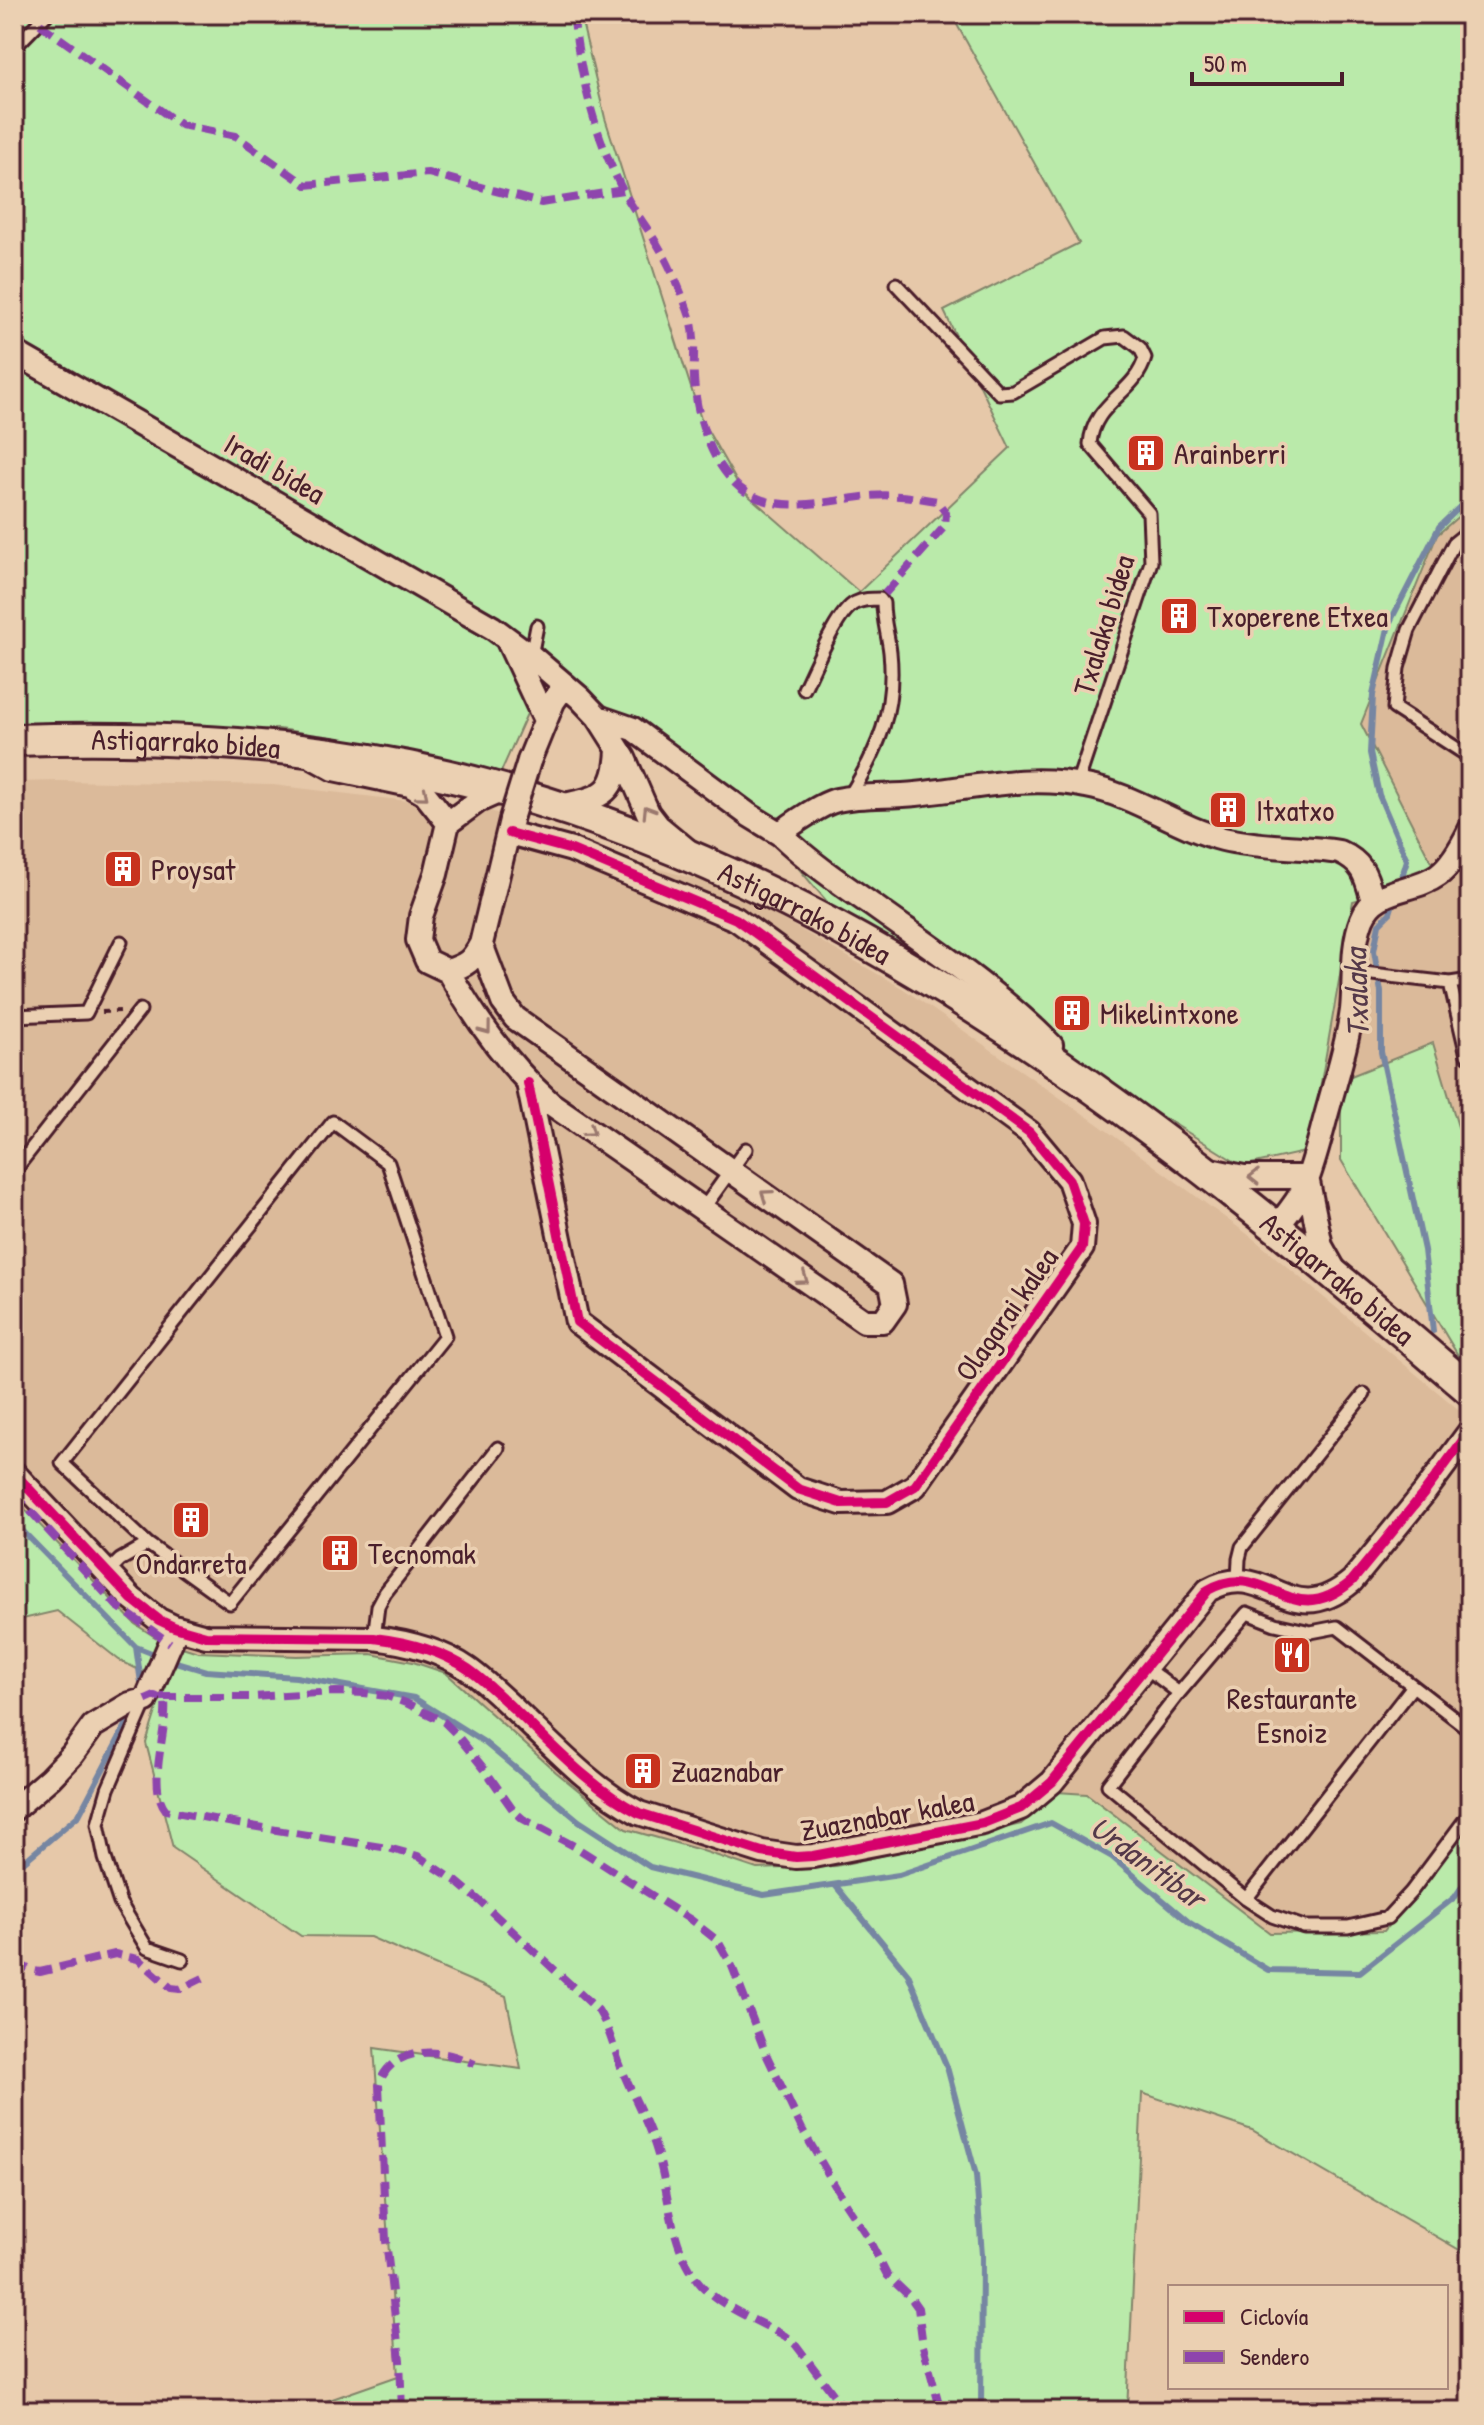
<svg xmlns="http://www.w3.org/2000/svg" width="1484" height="2425" viewBox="0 0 1484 2425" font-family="'Patrick Hand',sans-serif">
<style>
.built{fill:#dbba9a}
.green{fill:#baeaaa;stroke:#82846a;stroke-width:2}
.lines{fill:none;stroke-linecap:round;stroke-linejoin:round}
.stream{stroke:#7686a2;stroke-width:6}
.service-casing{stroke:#4a1f2b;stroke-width:17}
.minor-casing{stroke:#4a1f2b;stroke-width:28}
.secondary-casing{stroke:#4a1f2b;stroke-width:36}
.path{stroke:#4a1f2b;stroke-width:4;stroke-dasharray:6 6;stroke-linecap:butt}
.service{stroke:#ebd0b2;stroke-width:11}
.minor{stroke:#ebd0b2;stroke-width:22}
.secondary{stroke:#ebd0b2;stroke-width:30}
.minor-bridge-casing{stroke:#4a1f2b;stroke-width:28;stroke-linecap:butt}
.minor-bridge{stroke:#ebd0b2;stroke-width:22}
.quiet{stroke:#8e44ad;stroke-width:8;stroke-dasharray:16 8;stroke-linecap:butt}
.cycleway-casing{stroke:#ebd0b2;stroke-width:15}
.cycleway{stroke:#d6006c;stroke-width:10}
.oneway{stroke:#9a786e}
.labels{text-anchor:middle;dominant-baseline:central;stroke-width:7;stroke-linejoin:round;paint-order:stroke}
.poi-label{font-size:30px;fill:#4a1f2b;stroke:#ebd0b2;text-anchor:start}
.street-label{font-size:30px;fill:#4a1f2b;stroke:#ebd0b2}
.water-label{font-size:32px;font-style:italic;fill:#553949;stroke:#ebd0b2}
</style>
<rect width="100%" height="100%" fill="#e6c8a9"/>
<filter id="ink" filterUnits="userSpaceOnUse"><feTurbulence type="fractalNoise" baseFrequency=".0125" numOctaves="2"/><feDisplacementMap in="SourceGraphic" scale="16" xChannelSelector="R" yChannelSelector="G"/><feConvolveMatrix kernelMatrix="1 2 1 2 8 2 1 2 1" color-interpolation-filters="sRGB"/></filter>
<g filter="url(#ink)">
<path class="built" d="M 1470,506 L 1470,1167 L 1433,1043 L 1320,1088 L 1353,900 L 1439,877 L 1361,724 L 1437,534 Z
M 60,781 L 273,785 L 491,811 L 591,851 L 726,887 L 902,988 L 1095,1122 L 1250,1236 L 1470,1419 L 1470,1822 L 1384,1931 L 1270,1933 L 1087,1794 L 1057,1792 L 1022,1824 L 836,1866 L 757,1869 L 697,1849 L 626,1829 L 556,1772 L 446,1673 L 371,1654 L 297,1656 L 198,1652 L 160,1640 L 135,1624 L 14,1498 L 14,782 Z"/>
<path class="green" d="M 14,14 L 580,14 L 605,118 L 701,419 L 741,489 L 859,592 L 1010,448 L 944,311 L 1079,243 L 951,14 L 1470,14 L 1470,506 L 1437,535 L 1361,724 L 1439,877 L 1353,901 L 1309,1151 L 1242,1166 L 840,917 L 766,830 L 550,662 L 501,772 L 372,744 L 279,729 L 185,731 L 14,727 Z
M 1433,1043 L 1470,1167 L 1470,1371 L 1465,1367 L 1341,1160 L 1341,1080 Z
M 14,1498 L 135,1624 L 160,1640 L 198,1652 L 297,1656 L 371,1654 L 413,1662 L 446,1673 L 556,1772 L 626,1829 L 697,1849 L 757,1869 L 836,1866 L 1021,1824 L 1057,1792 L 1087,1794 L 1270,1933 L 1384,1931 L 1470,1822 L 1470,2256 L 1252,2130 L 1142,2093 L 1127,2411 L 298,2411 L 398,2376 L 374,2048 L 521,2069 L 506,1996 L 370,1937 L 301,1936 L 173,1848 L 146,1743 L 165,1683 L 119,1660 L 57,1611 L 14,1621 Z"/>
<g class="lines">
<path class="stream" d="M 1400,883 L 1407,860 L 1379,795 L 1370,753 L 1373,695 L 1389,624 L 1439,527 L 1470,497
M 1395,897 L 1390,913 L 1379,924 L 1374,951 L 1381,992 L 1381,1052 L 1424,1250 L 1433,1331
M 14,1522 L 136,1647 L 159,1656
M 136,1647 L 142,1690
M 169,1660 L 206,1671 L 296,1677 L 414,1698 L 484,1742 L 579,1821 L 650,1867 L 764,1895 L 899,1875 L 1051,1823 L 1112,1857 L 1190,1923 L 1268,1970 L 1360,1972 L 1455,1897 L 1470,1875
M 14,1870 L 79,1815 L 133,1712
M 835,1885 L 908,1974 L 947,2067 L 976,2175 L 982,2255 L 981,2411"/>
<g class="service-casing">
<path id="service" d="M 14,48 L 47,14
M 896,284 L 999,393 L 1013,392 L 1105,338 L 1124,336 L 1140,348 L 1145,358 C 1135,394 1093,402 1090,444 L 1149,513 L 1151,562 L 1077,784
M 1470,530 L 1454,543 L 1409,630 L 1398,668 L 1394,708 L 1470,757
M 531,656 L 537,626
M 804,689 C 814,669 837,612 855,603 C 863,599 871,599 880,599 L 883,603 C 883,620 888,635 890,652 C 896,710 878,750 849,797
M 1355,972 L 1450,983 L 1470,980
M 1450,983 L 1467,1055
M 14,1016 L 86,1013 L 121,942
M 14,1171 L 140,1010
M 703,1209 L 746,1149
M 107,1573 L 120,1560 L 148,1544 L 230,1603 L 445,1336 L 388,1163 L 333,1122 L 62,1463 L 148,1544
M 1238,1580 L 1239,1559 L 1242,1547 L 1364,1394
M 374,1638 L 378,1606 L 385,1593 L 498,1448
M 1145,1667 L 1179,1693
M 146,1701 L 108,1789 L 98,1824 L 105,1858 L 120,1903 L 147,1948 L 182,1960
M 1470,1730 L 1337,1627 L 1311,1632 L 1275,1624 L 1247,1613 L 1179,1693 L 1108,1785 L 1246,1899 L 1272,1916 L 1304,1927 L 1348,1927 L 1387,1918 L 1411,1892 L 1470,1813
M 1246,1899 L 1413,1686"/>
</g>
<g class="minor-casing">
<path id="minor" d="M 14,352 L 493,628 L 531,656 L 580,698 L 598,717 L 624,758 L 648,813 L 658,826 L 687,850
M 508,641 L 545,720
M 598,717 L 633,729 L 749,815 L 780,834 C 791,824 823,803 837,800 C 863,794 890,797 916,794 C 972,788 1030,774 1086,786 C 1135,795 1176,827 1223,839 C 1260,848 1301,846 1339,852 C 1364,863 1366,876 1373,901
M 314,758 L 334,769 L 410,785 L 425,794 L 448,823
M 529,761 L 553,702 L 565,685
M 503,790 L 478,801 L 448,823 L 436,874 L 421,916 L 418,940 L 427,961 L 448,971 C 467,965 472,961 481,944 L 511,820
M 556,807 C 599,797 616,799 618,749
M 509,833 L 572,850 L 736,919 L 1029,1132 L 1069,1180 L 1084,1224 L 1082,1248 L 915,1486 L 887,1502 L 841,1503 L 798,1489 L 577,1322 L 528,1083
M 780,834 C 808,861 840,883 872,905 C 933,949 998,991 1051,1045 L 1047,1057
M 448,971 C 475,1019 509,1066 550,1103 L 864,1321 L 883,1321 L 895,1304 L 891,1284 L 515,1018 L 503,1002 L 481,944
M 1205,1169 L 1244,1177 L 1307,1177
M 1307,1177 L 1321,1246 L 1335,1271
M 1276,1228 C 1286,1215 1297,1203 1304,1188 C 1315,1162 1321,1133 1329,1105 C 1337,1075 1348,1042 1352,1010 C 1355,980 1351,947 1362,919 C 1375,886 1413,893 1438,875 C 1452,865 1463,844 1470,830
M 14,1473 L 132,1599 L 159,1620 L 174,1627 L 206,1636 L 374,1638 C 408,1642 440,1650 468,1669 C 485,1681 500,1696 515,1710 C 554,1747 591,1788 639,1813 L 762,1852 L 796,1857 L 813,1856 L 983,1823 L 1021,1808 L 1052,1782 L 1208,1590 C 1268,1556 1288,1635 1352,1581 L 1424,1493 L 1470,1431
M 14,1809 L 50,1778 L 72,1755 L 93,1726 L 130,1704 L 146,1700 L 177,1628"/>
</g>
<g class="secondary-casing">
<g id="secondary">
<path id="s1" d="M 14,740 C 146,736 278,741 408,767 C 815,849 1163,1124 1470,1390"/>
</g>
</g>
<path class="path" d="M 102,1012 L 121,1011"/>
<use href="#service" class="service"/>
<use href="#minor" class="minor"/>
<use href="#secondary" class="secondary"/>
<g class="minor-bridge-casing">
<path id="minor-bridge" d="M 511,819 L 529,761"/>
</g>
<use href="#minor-bridge" class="minor-bridge"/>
<path class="quiet" d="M 573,14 C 581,77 593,131 622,189 C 634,212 652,233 664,256 C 675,277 685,301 692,323 C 696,340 693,361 694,378 C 696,415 710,463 740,488 C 777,517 829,500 870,496 C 893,494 915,497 937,501 L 946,513 L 945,526 L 880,599
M 40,24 L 181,125 L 236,136 L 306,185 L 428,173 L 541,203 L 623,190
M 14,1493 L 117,1606 L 170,1643
M 161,1697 L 254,1697 L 335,1692 L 364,1693 L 387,1696 L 406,1703 L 444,1722 L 456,1734 L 485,1770 L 513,1810 L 523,1819 L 574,1846 L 691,1920 L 718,1941 L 732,1966 L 766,2054 L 802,2129 L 845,2203 L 867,2236 L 887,2275 L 910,2297 L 918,2308 L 923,2346 L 941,2411
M 146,1700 L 155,1696 L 165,1701 C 168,1731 146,1786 166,1810 L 239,1824 L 388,1848 L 418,1856 L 456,1881 L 481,1902 L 598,2010 C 610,2029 614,2051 623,2072 C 634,2099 649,2124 657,2152 C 670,2194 669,2243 697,2280 C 717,2306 757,2320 785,2336 L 796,2345 L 846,2411
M 14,1961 L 30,1970 L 40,1972 L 115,1954 L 138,1959 L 171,1988 L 180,1989 L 203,1978
M 402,2411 L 400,2360 L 386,2241 L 379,2085 C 387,2055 422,2048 450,2055 C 458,2057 467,2061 475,2064"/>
<g class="cycleway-casing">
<path id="cycleway" d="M 509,833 L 572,850 L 736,919 L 1029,1132 L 1069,1180 L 1084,1224 L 1082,1248 L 915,1486 L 887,1502 L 841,1503 L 798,1489 L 577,1322 L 528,1083
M 14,1473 L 132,1599 L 159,1620 L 174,1627 L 206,1636 L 374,1638 C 408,1642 440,1650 468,1669 C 485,1681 500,1696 515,1710 C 554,1747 591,1788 639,1813 L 762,1852 L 796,1857 L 813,1856 L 983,1823 L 1021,1808 L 1052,1782 L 1208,1590 C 1268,1556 1288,1635 1352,1581 L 1424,1493 L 1470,1431"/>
</g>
<use href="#cycleway" class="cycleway"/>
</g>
<defs><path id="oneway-chevron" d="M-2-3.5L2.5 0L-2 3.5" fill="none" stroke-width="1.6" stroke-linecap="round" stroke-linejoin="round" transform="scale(2)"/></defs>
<g class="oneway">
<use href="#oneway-chevron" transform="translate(423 795) rotate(40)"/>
<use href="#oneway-chevron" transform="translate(648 811) rotate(-122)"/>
<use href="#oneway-chevron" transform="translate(486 1029) rotate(53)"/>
<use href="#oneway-chevron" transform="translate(590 1131) rotate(35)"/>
<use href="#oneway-chevron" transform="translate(1254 1177) rotate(-179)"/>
<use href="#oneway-chevron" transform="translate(766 1195) rotate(-145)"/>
<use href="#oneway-chevron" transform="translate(803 1279) rotate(35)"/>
</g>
</g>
<defs>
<g id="building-square" transform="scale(2)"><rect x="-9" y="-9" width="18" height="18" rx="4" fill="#c8321e" stroke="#ebd0b2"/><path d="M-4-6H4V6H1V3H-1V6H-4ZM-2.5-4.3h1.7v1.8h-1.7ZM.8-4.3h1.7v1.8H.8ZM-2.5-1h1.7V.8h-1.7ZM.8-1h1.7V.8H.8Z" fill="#fff"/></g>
<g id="restaurant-square" transform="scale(2)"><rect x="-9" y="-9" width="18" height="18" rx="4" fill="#c8321e" stroke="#ebd0b2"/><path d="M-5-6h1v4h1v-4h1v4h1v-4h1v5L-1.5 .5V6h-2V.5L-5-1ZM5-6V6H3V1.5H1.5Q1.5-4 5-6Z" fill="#fff"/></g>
</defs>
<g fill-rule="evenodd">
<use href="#building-square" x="1146" y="453"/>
<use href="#building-square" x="1179" y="616"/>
<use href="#building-square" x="1228" y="810"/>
<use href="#building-square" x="123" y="869"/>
<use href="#building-square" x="1072" y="1013"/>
<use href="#building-square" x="191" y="1520"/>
<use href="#building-square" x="340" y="1553"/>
<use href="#restaurant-square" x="1292" y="1655"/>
<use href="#building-square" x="643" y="1771"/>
</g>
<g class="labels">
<g class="poi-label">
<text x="1174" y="453">Arainberri</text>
<text x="1207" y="616">Txoperene Etxea</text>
<text x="1256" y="810">Itxatxo</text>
<text x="151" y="869">Proysat</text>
<text x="1100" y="1013">Mikelintxone</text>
<text x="368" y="1553">Tecnomak</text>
<text x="191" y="1563" text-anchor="middle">Ondarreta</text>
<text x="1292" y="1698" text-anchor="middle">Restaurante<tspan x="1292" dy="34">Esnoiz</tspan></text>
<text x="671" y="1771">Zuaznabar</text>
</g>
<g class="street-label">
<text transform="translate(275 468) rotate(30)">Iradi bidea</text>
<text transform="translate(1103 625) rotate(-73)">Txalaka bidea</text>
<text stroke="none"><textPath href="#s1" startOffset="172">Astigarrako bidea</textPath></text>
<text stroke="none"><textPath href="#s1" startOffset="820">Astigarrako bidea</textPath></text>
<text stroke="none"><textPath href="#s1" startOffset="1468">Astigarrako bidea</textPath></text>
<text transform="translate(1006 1314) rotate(-55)">Olagarai kalea</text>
<text transform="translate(887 1815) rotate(-10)">Zuaznabar kalea</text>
</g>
<g class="water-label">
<text transform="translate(1356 993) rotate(-92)">Txalaka</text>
<text transform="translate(1148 1862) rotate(36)">Urdanitibar</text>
</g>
</g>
<rect width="1484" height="2425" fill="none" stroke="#ebd0b2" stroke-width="48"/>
<rect x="24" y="24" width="1436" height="2377" fill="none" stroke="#4a1f2b" stroke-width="3" filter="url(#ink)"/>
<rect x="1168" y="2285" width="280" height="104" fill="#ebd0b2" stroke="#ab897c" stroke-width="2"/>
<rect x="1184" y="2311" width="40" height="12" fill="#d6006c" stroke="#ab897c" stroke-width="2"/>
<text x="1240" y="2325" font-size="24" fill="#4a1f2b">Ciclovía</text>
<rect x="1184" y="2351" width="40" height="12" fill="#8e44ad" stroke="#ab897c" stroke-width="2"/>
<text x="1240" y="2365" font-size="24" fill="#4a1f2b">Sendero</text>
<path d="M1192 72v12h150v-12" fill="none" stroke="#4a1f2b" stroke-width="4"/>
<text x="1204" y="72" font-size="24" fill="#4a1f2b" stroke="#ebd0b2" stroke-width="6" paint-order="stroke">50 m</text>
</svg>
